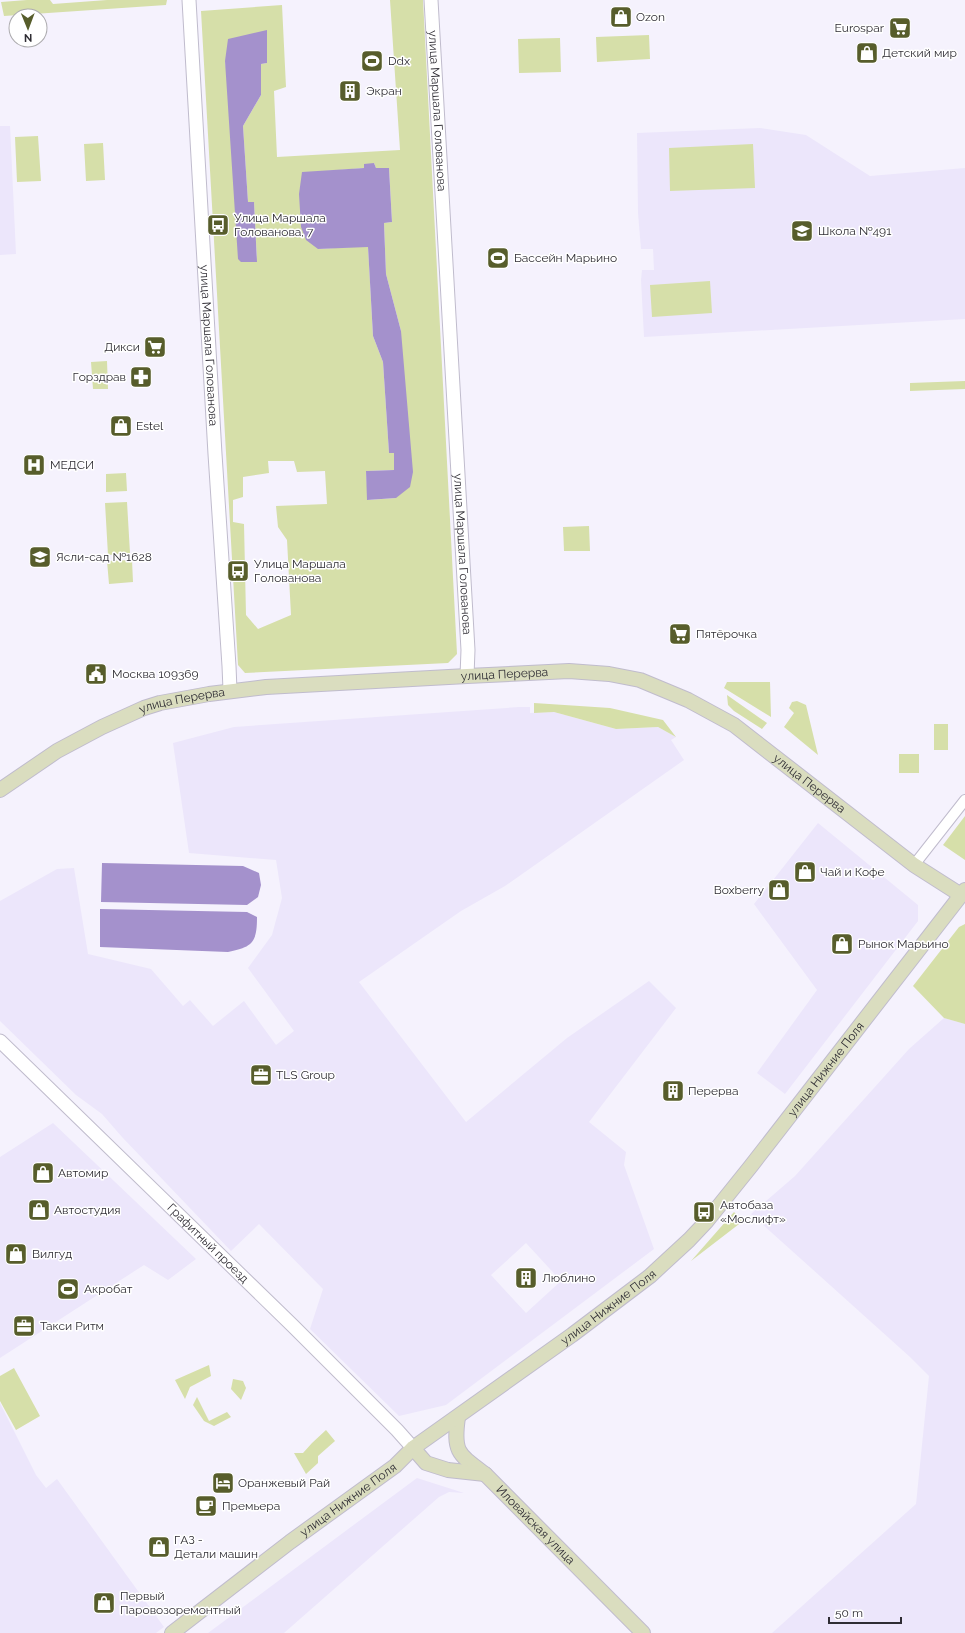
<svg xmlns="http://www.w3.org/2000/svg" width="965" height="1633" viewBox="0 0 965 1633" font-family="Raleway,sans-serif">
<style>
.built{fill:#ece6fb;fill-rule:evenodd}
.green{fill:#d6dfa9;fill-rule:evenodd}
.water{fill:#a491cc}
.lines{fill:none;stroke-linecap:round;stroke-linejoin:round}
.minor-casing{stroke:#c0bccd;stroke-width:12}
.tertiary-casing{stroke:#c0bccd;stroke-width:15}
.secondary-casing{stroke:#c0bccd;stroke-width:16}
.minor{stroke:#fff;stroke-width:10}
.tertiary{stroke:#fff;stroke-width:13}
.secondary{stroke:#daddbf;stroke-width:14}
.labels{text-anchor:middle;dominant-baseline:central;stroke-width:3;stroke-linejoin:round;paint-order:stroke}
.poi-label{font-size:12px;fill:#2f2d34;stroke:#fff;text-anchor:start}
.street-label{font-size:12px;fill:#2f2d34;stroke:#fff}
</style>
<rect width="100%" height="100%" fill="#f5f2fd"/>
<path class="built" d="M 0,126 L 10,126 L 16,254 L 0,255 Z
M 760,128 L 806,135 L 870,176 L 965,168 L 965,319 L 644,337 L 641,280 L 642,270 L 654,270 L 653,249 L 641,249 L 638,213 L 637,133 Z
M 519,707 L 530,707 L 530,713 L 554,712 L 616,729 L 658,727 L 676,737 L 671,740 L 684,760 L 505,886 L 461,911 L 359,982 L 466,1122 L 567,1038 L 649,981 L 676,1008 L 589,1122 L 626,1152 L 624,1165 L 654,1249 L 446,1405 L 399,1416 L 310,1329 L 323,1289 L 259,1224 L 231,1251 L 122,1137 L 102,1114 L 76,1095 L 0,1021 L 0,901 L 57,869 L 74,868 L 88,954 L 151,969 L 183,1006 L 190,1000 L 213,1026 L 244,1001 L 276,1045 L 294,1031 L 248,968 L 272,935 L 282,898 L 276,860 L 189,853 L 173,743 L 234,727 ZM 526,1243 L 561,1281 L 526,1313 L 491,1275 Z
M 818,823 L 918,905 L 918,921 L 785,1094 L 757,1073 L 817,990 L 754,904 Z
M 944,1018 L 965,1024 L 965,1633 L 772,1633 L 916,1504 L 929,1376 L 910,1357 L 751,1214 L 795,1176 L 909,1049 Z
M 53,1123 L 196,1259 L 168,1280 L 144,1265 L 0,1358 L 0,1157 Z
M 0,1403 L 36,1475 L 46,1488 L 57,1479 L 164,1627 L 156,1633 L 0,1633 Z
M 417,1478 L 464,1493 L 449,1492 L 439,1497 L 284,1633 L 208,1633 Z"/>
<path class="green" d="M 27,0 L 50,0 L 53,4 L 107,0 L 167,0 L 166,5 L 4,16 L 1,2 Z
M 390,0 L 423,0 L 457,654 L 448,663 L 245,673 L 238,665 L 201,11 L 282,5 L 286,87 L 274,91 L 277,157 L 400,150 ZM 267,31 L 267,63 L 261,64 L 261,95 L 243,126 L 248,202 L 254,202 L 257,261 L 225,61 ZM 374,163 L 376,168 L 389,168 L 392,222 L 384,223 L 386,274 L 401,331 L 396,498 L 368,500 L 366,471 L 394,470 L 394,453 L 389,453 L 383,362 L 373,336 L 368,246 L 318,249 L 302,173 L 364,168 ZM 268,461 L 294,461 L 297,472 L 325,471 L 327,504 L 276,506 L 278,527 L 287,540 L 291,615 L 258,629 L 246,615 L 244,524 L 233,522 L 233,500 L 243,497 L 243,477 L 269,473 Z
M 649,35 L 650,59 L 597,62 L 596,37 Z
M 560,38 L 561,72 L 519,73 L 518,39 Z
M 38,136 L 41,181 L 17,182 L 15,137 Z
M 103,143 L 105,180 L 86,181 L 84,144 Z
M 753,144 L 755,188 L 670,191 L 669,148 Z
M 710,281 L 712,313 L 652,317 L 650,285 Z
M 107,361 L 108,389 L 93,389 L 91,362 Z
M 965,381 L 965,389 L 910,391 L 910,383 Z
M 126,473 L 127,491 L 106,492 L 106,474 Z
M 127,502 L 130,553 L 108,555 L 105,503 Z
M 589,526 L 590,551 L 564,551 L 563,527 Z
M 132,560 L 133,582 L 109,584 L 107,561 Z
M 727,682 L 770,682 L 771,717 L 724,688 Z
M 727,695 L 767,723 L 762,729 L 734,711 L 728,705 Z
M 797,701 L 806,705 L 818,755 L 784,727 L 794,713 L 789,708 L 792,702 Z
M 534,703 L 610,708 L 663,720 L 676,737 L 658,727 L 616,729 L 554,712 L 534,713 Z
M 934,724 L 948,724 L 948,750 L 934,750 Z
M 899,754 L 919,754 L 919,773 L 899,773 Z
M 965,816 L 965,860 L 943,845 Z
M 965,924 L 965,1024 L 944,1018 L 913,986 L 959,927 Z
M 734,1212 L 743,1221 L 691,1261 Z
M 209,1365 L 211,1376 L 190,1387 L 185,1399 L 175,1380 Z
M 14,1368 L 40,1416 L 16,1430 L 0,1401 L 0,1376 Z
M 233,1379 L 243,1381 L 246,1388 L 241,1400 L 231,1389 Z
M 197,1397 L 209,1421 L 227,1412 L 231,1417 L 214,1426 L 204,1421 L 193,1405 Z
M 326,1430 L 335,1441 L 318,1456 L 318,1463 L 306,1474 L 294,1453 L 303,1453 L 312,1443 Z"/>
<path class="water" d="M 267,30 L 267,63 L 261,64 L 261,95 L 243,126 L 248,202 L 254,202 L 257,262 L 241,262 L 238,259 L 225,61 L 228,39 Z
M 374,163 L 376,168 L 389,168 L 392,222 L 384,223 L 386,274 L 401,331 L 413,472 L 410,487 L 396,498 L 367,500 L 366,471 L 394,470 L 394,453 L 389,453 L 383,362 L 373,336 L 368,247 L 318,249 L 306,240 L 301,227 L 299,194 L 302,172 L 364,168 L 364,164 Z
M 102,863 L 243,866 L 259,873 L 261,885 L 258,897 L 247,905 L 101,902 Z
M 100,909 L 247,912 L 257,917 C 257,942 253,947 228,952 L 100,947 Z"/>
<g class="lines">
<g class="minor-casing">
<path id="minor" d="M 914,865 L 965,800"/>
</g>
<g class="tertiary-casing">
<g id="tertiary">
<path id="s1" d="M 189,0 L 215,454 L 229,666 L 230,690"/>
<path id="s2" d="M 431,0 L 468,650 L 467,676"/>
<path id="s3" d="M 0,1041 L 293,1326 L 397,1430 L 413,1448"/>
</g>
</g>
<g class="secondary-casing">
<g id="secondary">
<path id="s4" d="M 0,790 L 57,751 L 102,727 L 144,708 L 160,703 L 209,694 L 266,687 L 467,676 L 569,671 L 609,674 L 640,680 L 688,700 L 734,725 L 914,865 L 961,895"/>
<path id="s5" d="M 458,1417 C 453,1452 458,1454 485,1474 L 643,1633"/>
<path d="M 413,1448 L 426,1463 L 448,1470 L 485,1474"/>
<path id="s6" d="M 172,1633 L 290,1542 L 395,1466 L 413,1448 L 572,1335 L 650,1276 L 689,1240 L 706,1222 L 751,1166 L 965,890"/>
</g>
</g>
<use href="#minor" class="minor"/>
<use href="#tertiary" class="tertiary"/>
<use href="#secondary" class="secondary"/>
</g>
<defs>
<g id="shop-square" transform="scale(1.15)"><rect x="-9" y="-9" width="18" height="18" rx="4" fill="#575d2b" stroke="#fff"/><path d="M-5-2.5h2.3a2.7 3.5 0 0 1 5.4 0H5L5.5 6h-11ZM-1.5-2.5h3a1.5 2.3 0 0 0-3 0Z" fill="#fff"/></g>
<g id="supermarket-square" transform="scale(1.15)"><rect x="-9" y="-9" width="18" height="18" rx="4" fill="#575d2b" stroke="#fff"/><path d="M-6-5.5h2.5l.6 2H6L4.5 2H-2.5L-4.4-4H-6ZM-1.5 3.2a1.3 1.3 0 1 0 .1 0ZM3 3.2a1.3 1.3 0 1 0 .1 0Z" fill="#fff"/></g>
<g id="stadium-square" transform="scale(1.15)"><rect x="-9" y="-9" width="18" height="18" rx="4" fill="#575d2b" stroke="#fff"/><path d="M0-5a6.5 5 0 1 0 0 10a6.5 5 0 1 0 0-10ZM-3.5-1.8h7v3.6h-7Z" fill="#fff"/></g>
<g id="building-square" transform="scale(1.15)"><rect x="-9" y="-9" width="18" height="18" rx="4" fill="#575d2b" stroke="#fff"/><path d="M-4-6H4V6H1V3H-1V6H-4ZM-2.5-4.3h1.7v1.8h-1.7ZM.8-4.3h1.7v1.8H.8ZM-2.5-1h1.7V.8h-1.7ZM.8-1h1.7V.8H.8Z" fill="#fff"/></g>
<g id="bus-square" transform="scale(1.15)"><rect x="-9" y="-9" width="18" height="18" rx="4" fill="#575d2b" stroke="#fff"/><path d="M-5-6H5V4H4V6H2V4H-2V6H-4V4H-5ZM-3.5-4V0h7V-4ZM-3.5 1.2v1.5H-2V1.2ZM2 1.2v1.5H3.5V1.2Z" fill="#fff"/></g>
<g id="school-square" transform="scale(1.15)"><rect x="-9" y="-9" width="18" height="18" rx="4" fill="#575d2b" stroke="#fff"/><path d="M0-5L7-2L0 1L-7-2ZM-4 1L0 2.5L4 1V4Q0 6-4 4Z" fill="#fff"/></g>
<g id="pharmacy-square" transform="scale(1.15)"><rect x="-9" y="-9" width="18" height="18" rx="4" fill="#575d2b" stroke="#fff"/><path d="M-2-6h4v4h4v4h-4v4h-4v-4h-4v-4h4Z" fill="#fff"/></g>
<g id="hospital-square" transform="scale(1.15)"><rect x="-9" y="-9" width="18" height="18" rx="4" fill="#575d2b" stroke="#fff"/><path d="M-5-5h3v3.5h4V-5h3V5h-3V1.5h-4V5h-3Z" fill="#fff"/></g>
<g id="civic-square" transform="scale(1.15)"><rect x="-9" y="-9" width="18" height="18" rx="4" fill="#575d2b" stroke="#fff"/><path d="M-.6-6.5H3V-4.5H.6V-3L4-1V1h2V6H-6V1h2V-1L-.6-3ZM-1.2 2.5V6h2.4V2.5Z" fill="#fff"/></g>
<g id="office-square" transform="scale(1.15)"><rect x="-9" y="-9" width="18" height="18" rx="4" fill="#575d2b" stroke="#fff"/><path d="M-6-3h4V-5.5h4V-3h4V5H-6ZM-1-4.5V-3h2v-1.5ZM-6 0V1H6V0Z" fill="#fff"/></g>
<g id="hotel-square" transform="scale(1.15)"><rect x="-9" y="-9" width="18" height="18" rx="4" fill="#575d2b" stroke="#fff"/><path d="M-6-4.5h1.5V1H6V5H4.5V3h-9V5H-6ZM-4 0a1.8 1.8 0 1 1 3.6 0ZM.5 0V-2.5h3Q6-2.5 6 0Z" fill="#fff"/></g>
<g id="cafe-square" transform="scale(1.15)"><rect x="-9" y="-9" width="18" height="18" rx="4" fill="#575d2b" stroke="#fff"/><path d="M-5.5-4.5H6V0H3Q3 3.5 0 3.5H-2.5Q-5.5 3.5-5.5 0ZM3-3.2v2h1.7v-2ZM-6 4.5H4V6H-6Z" fill="#fff"/></g>
</defs>
<g fill-rule="evenodd">
<use href="#shop-square" x="621" y="17"/>
<use href="#supermarket-square" x="900" y="28"/>
<use href="#shop-square" x="867" y="53"/>
<use href="#stadium-square" x="372" y="61"/>
<use href="#building-square" x="350" y="91"/>
<use href="#bus-square" x="218" y="225"/>
<use href="#school-square" x="802" y="231"/>
<use href="#stadium-square" x="498" y="258"/>
<use href="#supermarket-square" x="155" y="347"/>
<use href="#pharmacy-square" x="141" y="377"/>
<use href="#shop-square" x="121" y="426"/>
<use href="#hospital-square" x="34" y="465"/>
<use href="#school-square" x="40" y="557"/>
<use href="#bus-square" x="238" y="571"/>
<use href="#supermarket-square" x="680" y="634"/>
<use href="#civic-square" x="96" y="674"/>
<use href="#shop-square" x="805" y="872"/>
<use href="#shop-square" x="779" y="890"/>
<use href="#shop-square" x="842" y="944"/>
<use href="#office-square" x="261" y="1075"/>
<use href="#building-square" x="673" y="1091"/>
<use href="#shop-square" x="43" y="1173"/>
<use href="#shop-square" x="39" y="1210"/>
<use href="#bus-square" x="704" y="1212"/>
<use href="#shop-square" x="16" y="1254"/>
<use href="#building-square" x="526" y="1278"/>
<use href="#stadium-square" x="68" y="1289"/>
<use href="#office-square" x="24" y="1326"/>
<use href="#hotel-square" x="223" y="1483"/>
<use href="#cafe-square" x="206" y="1506"/>
<use href="#shop-square" x="159" y="1547"/>
<use href="#shop-square" x="104" y="1603"/>
</g>
<g class="labels">
<g class="poi-label">
<text x="636" y="17">Ozon</text>
<text x="884" y="28" text-anchor="end">Eurospar</text>
<text x="882" y="53">Детский мир</text>
<text x="388" y="61">Ddx</text>
<text x="366" y="91">Экран</text>
<text x="234" y="218">Улица Маршала<tspan x="234" dy="14">Голованова, 7</tspan></text>
<text x="818" y="231">Школа №491</text>
<text x="514" y="258">Бассейн Марьино</text>
<text x="140" y="347" text-anchor="end">Дикси</text>
<text x="126" y="377" text-anchor="end">Горздрав</text>
<text x="136" y="426">Estel</text>
<text x="50" y="465">МЕДСИ</text>
<text x="56" y="557">Ясли-сад №1628</text>
<text x="254" y="564">Улица Маршала<tspan x="254" dy="14">Голованова</tspan></text>
<text x="696" y="634">Пятёрочка</text>
<text x="112" y="674">Москва 109369</text>
<text x="820" y="872">Чай и Кофе</text>
<text x="764" y="890" text-anchor="end">Boxberry</text>
<text x="858" y="944">Рынок Марьино</text>
<text x="276" y="1075">TLS Group</text>
<text x="688" y="1091">Перерва</text>
<text x="58" y="1173">Автомир</text>
<text x="720" y="1205">Автобаза<tspan x="720" dy="14">«Мослифт»</tspan></text>
<text x="54" y="1210">Автостудия</text>
<text x="32" y="1254">Вилгуд</text>
<text x="542" y="1278">Люблино</text>
<text x="84" y="1289">Акробат</text>
<text x="40" y="1326">Такси Ритм</text>
<text x="238" y="1483">Оранжевый Рай</text>
<text x="222" y="1506">Премьера</text>
<text x="174" y="1540">ГАЗ -<tspan x="174" dy="14">Детали машин</tspan></text>
<text x="120" y="1596">Первый<tspan x="120" dy="14">Паровозоремонтный</tspan></text>
</g>
<g class="street-label">
<text stroke="none"><textPath href="#s2" startOffset="111">улица Маршала Голованова</textPath></text>
<text stroke="none"><textPath href="#s1" startOffset="346">улица Маршала Голованова</textPath></text>
<text stroke="none"><textPath href="#s2" startOffset="555">улица Маршала Голованова</textPath></text>
<text stroke="none"><textPath href="#s4" startOffset="529">улица Перерва</textPath></text>
<text stroke="none"><textPath href="#s4" startOffset="205">улица Перерва</textPath></text>
<text stroke="none"><textPath href="#s4" startOffset="865">улица Перерва</textPath></text>
<text stroke="none"><textPath href="#s6" startOffset="869">улица Нижние Поля</textPath></text>
<text stroke="none"><textPath href="#s3" startOffset="290">Графитный проезд</textPath></text>
<text stroke="none"><textPath href="#s6" startOffset="545">улица Нижние Поля</textPath></text>
<text stroke="none"><textPath href="#s6" startOffset="221">улица Нижние Поля</textPath></text>
<text stroke="none"><textPath href="#s5" startOffset="141">Иловайская улица</textPath></text>
</g>
</g>
<g transform="translate(28 28) rotate(179)"><circle r="19" fill="#ffffff" stroke="#acabae"/>
<path d="M0-3L7 15L0 10L-7 15Z" fill="#575d2b"/>
<text y="-6" font-size="11" font-weight="bold" text-anchor="middle" fill="#2f2d34">N</text>
</g>
<path d="M829 1617v6h72v-6" fill="none" stroke="#2f2d34" stroke-width="2"/>
<text x="835" y="1617" font-size="12" fill="#2f2d34" stroke="#ffffff" stroke-width="3" paint-order="stroke">50 m</text>
</svg>
